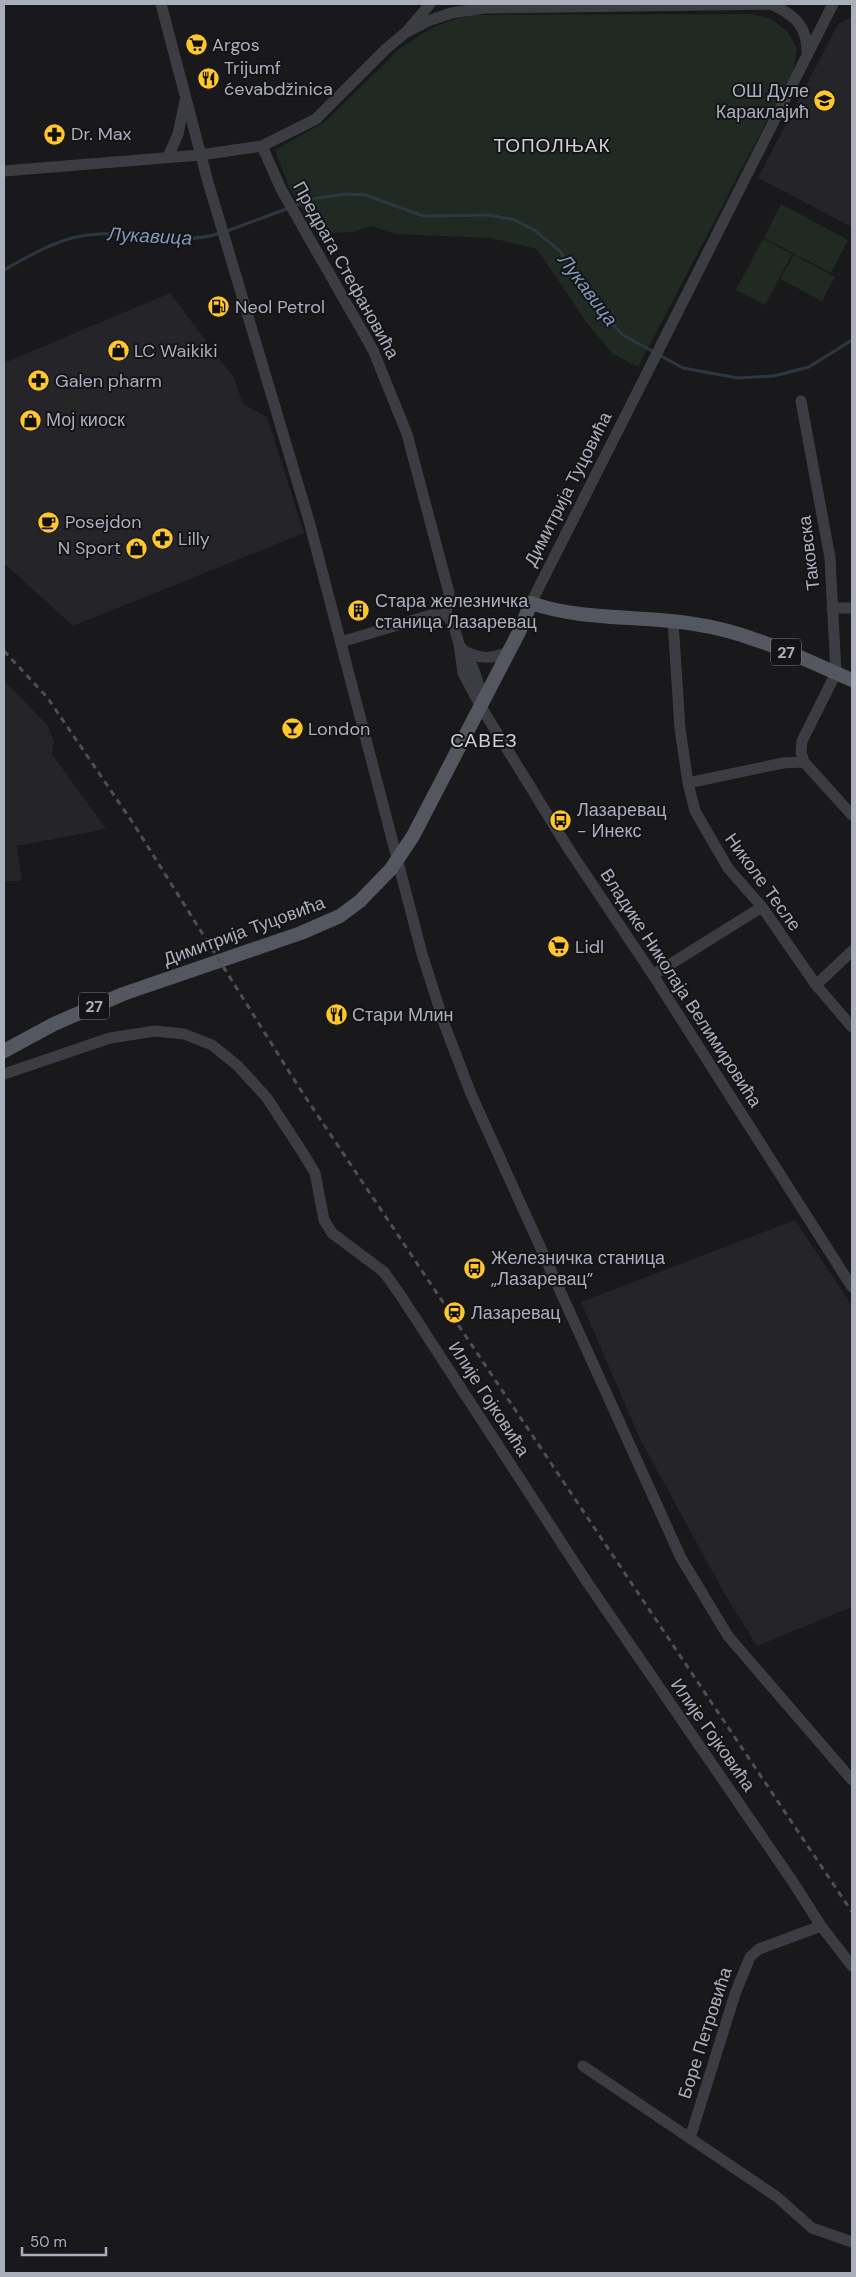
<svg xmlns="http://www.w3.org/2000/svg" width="856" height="2277" font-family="'DM Sans',sans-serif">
<rect width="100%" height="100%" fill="#19191b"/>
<!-- built -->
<path fill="#252529" d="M 852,17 L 852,227 L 758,178 L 838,24 Z
M 170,293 L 234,378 L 243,404 L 267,417 L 304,533 L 73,626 L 4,563 L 4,363 Z
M 4,680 L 47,725 L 54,741 L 52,754 L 106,829 L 17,846 L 22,881 L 4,881 Z
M 795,1220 L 852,1306 L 852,1607 L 757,1646 L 723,1591 L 640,1439 L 581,1302 Z"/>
<!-- green -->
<path fill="#202a22" d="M 751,14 L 771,19 L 788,32 L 797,49 L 793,71 L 638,367 L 612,353 L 587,323 L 537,249 L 491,238 L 397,234 L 371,226 L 352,232 L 317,234 L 289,187 L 275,150 L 325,122 L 399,49 L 430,29 L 449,21 L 471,15 Z
M 781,204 L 848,240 L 831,273 L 764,238 Z
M 763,239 L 792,254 L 765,305 L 736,290 Z
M 794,255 L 835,277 L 822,301 L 780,279 Z
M 77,395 L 82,405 L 65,413 L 61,403 Z"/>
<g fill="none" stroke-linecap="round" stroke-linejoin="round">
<!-- stream -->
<path stroke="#2e3741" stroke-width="3" d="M 294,206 L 311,199 L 345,194 L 366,195 L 423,216 L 489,215 L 515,220 L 534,230 L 560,251 L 602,313 L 623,335 L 683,368 L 738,378 L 774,376 L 809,367 L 852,340
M 227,231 L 289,208
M 4,270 C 34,253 64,235 99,234 C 140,232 181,246 221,233"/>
<!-- minor -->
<path stroke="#3c3c43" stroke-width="11" d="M 161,4 L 208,182 L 309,521 L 422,954 L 445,1026 L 471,1094 L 681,1558 L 728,1636 L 852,1780
M 773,5 C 796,16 808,27 807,55
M 407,31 L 430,4
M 262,146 L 281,189 L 373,350 L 407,434 L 449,593 L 446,615
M 168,157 L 178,134 L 185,101
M 4,171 L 200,155 L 262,146 L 316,119 L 387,48 L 405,33 L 428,21 L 451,13 L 485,8 L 779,4
M 531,603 L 833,4
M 832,608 L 852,608
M 673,621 L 680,728 L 688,783 L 695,811 L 728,868 L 762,907 L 816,985 L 852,1027
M 341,642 L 431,615 L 446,615 L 453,623 L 459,644 L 463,673 L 481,707 L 570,851 L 653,975 L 852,1287
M 460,646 C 472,661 480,682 481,702
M 464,651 C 480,659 492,659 508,652
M 804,762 L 852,815
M 688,783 L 783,763 L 804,762 L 801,752 L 802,741 L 836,673 L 830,558 L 801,401
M 653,975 L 762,907
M 816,985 L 852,951
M 4,1074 L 110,1038 L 155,1031 L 184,1034 L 212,1045 L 238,1066 L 267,1098 L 303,1153 L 315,1173 L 324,1220 L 332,1233 L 384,1272 L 401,1296 L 587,1582 L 793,1882 L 821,1926 L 852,1966
M 583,2066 L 777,2197 L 812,2228 L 852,2242
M 690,2138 L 735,1994 L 750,1957 L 759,1949 L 821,1926"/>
<!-- major -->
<path stroke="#555760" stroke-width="14" d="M 4,1051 L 54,1024 L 123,994 L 301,933 L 340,916 L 360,901 L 391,869 L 413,836 L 519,632 L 531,603 C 583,621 640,615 694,624 C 750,632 801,658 852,680"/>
<!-- rail -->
<path stroke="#4d4e56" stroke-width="3" stroke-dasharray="6 5" stroke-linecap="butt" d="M 4,651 L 47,697 L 133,823 L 300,1089 L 852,1912"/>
</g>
<!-- icons -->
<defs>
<symbol id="supermarket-disc" viewBox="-11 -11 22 22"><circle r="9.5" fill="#fec72e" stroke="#141417"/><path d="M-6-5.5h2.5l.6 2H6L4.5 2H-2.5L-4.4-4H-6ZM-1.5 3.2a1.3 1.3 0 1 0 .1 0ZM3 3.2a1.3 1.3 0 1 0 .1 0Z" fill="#111"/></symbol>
<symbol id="restaurant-disc" viewBox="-11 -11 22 22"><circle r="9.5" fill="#fec72e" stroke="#141417"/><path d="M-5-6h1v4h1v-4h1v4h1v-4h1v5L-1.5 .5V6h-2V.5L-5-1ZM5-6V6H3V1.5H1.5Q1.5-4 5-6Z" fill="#111"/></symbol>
<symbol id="school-disc" viewBox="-11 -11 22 22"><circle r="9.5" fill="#fec72e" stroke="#141417"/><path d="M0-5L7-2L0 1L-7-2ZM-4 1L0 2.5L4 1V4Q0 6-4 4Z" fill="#111"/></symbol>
<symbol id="pharmacy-disc" viewBox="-11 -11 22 22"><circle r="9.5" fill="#fec72e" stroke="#141417"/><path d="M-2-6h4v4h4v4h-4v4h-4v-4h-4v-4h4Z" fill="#111"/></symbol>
<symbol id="fuel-disc" viewBox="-11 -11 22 22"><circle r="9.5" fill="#fec72e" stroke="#141417"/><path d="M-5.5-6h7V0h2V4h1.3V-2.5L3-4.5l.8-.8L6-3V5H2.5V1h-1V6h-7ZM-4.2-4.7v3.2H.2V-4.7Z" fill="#111"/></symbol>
<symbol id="shop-disc" viewBox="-11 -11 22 22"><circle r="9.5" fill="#fec72e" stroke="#141417"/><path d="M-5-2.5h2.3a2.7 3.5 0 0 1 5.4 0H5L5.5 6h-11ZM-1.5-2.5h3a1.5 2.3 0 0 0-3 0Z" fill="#111"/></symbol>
<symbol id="cafe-disc" viewBox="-11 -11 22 22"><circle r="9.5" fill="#fec72e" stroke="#141417"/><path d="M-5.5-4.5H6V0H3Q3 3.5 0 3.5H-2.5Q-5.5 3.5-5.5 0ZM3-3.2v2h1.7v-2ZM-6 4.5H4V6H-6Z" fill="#111"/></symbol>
<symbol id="building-disc" viewBox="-11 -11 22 22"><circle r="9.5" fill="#fec72e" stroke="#141417"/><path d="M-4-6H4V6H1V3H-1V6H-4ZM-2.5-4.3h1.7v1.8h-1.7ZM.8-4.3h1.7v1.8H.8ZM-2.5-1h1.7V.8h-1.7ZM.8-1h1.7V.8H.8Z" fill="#111"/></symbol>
<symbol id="bar-disc" viewBox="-11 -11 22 22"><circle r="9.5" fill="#fec72e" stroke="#141417"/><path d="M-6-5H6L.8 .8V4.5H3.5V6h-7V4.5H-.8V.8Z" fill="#111"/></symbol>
<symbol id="bus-disc" viewBox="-11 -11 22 22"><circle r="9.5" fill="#fec72e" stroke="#141417"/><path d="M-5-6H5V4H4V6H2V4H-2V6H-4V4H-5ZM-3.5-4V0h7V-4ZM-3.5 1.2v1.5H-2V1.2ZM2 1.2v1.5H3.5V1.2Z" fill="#111"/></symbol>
<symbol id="station-disc" viewBox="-11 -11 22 22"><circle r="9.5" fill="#fec72e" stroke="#141417"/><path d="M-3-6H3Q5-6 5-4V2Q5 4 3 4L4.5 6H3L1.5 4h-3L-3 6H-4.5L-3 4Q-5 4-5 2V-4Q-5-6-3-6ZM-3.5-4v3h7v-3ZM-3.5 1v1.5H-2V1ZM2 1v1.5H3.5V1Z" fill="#111"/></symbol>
</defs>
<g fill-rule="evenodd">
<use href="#supermarket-disc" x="184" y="32" width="25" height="25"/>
<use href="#restaurant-disc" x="196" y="66" width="25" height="25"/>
<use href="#school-disc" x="812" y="88" width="25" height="25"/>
<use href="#pharmacy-disc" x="42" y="122" width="25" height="25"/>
<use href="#fuel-disc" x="206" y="294" width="25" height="25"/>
<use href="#shop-disc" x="106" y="338" width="25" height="25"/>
<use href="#pharmacy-disc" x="26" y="368" width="25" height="25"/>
<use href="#shop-disc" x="18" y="408" width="25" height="25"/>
<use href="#cafe-disc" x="36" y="510" width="25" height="25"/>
<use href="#pharmacy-disc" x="150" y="526" width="25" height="25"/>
<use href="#shop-disc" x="124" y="536" width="25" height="25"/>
<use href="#building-disc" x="346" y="598" width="25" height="25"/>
<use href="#bar-disc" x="280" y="716" width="25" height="25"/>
<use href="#bus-disc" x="548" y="808" width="25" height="25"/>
<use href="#supermarket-disc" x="546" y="934" width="25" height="25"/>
<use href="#restaurant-disc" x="324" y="1002" width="25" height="25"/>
<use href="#bus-disc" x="462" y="1256" width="25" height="25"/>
<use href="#station-disc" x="442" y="1300" width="25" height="25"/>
</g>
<g text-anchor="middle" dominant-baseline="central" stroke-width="4" stroke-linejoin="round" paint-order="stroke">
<!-- shield labels -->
<g fill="#141417" stroke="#7e808a" stroke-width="1">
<rect x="771" y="638.5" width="30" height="27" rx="4"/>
<rect x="79" y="992.5" width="30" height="27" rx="4"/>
</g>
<g font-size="16" font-weight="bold" fill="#abafbc">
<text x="786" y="652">27</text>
<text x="94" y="1006">27</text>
</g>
<!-- poi labels -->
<g font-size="18" fill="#abafbc" stroke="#141417" text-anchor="start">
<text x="212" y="45">Argos</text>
<text x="224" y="68">Trijumf<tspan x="224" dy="21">ćevabdžinica</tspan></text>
<text x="809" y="91" text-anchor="end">ОШ Дуле<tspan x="809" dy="21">Караклајић</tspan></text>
<text x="71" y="134">Dr. Max</text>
<text x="235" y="307">Neol Petrol</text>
<text x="134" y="351">LC Waikiki</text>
<text x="55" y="381">Galen pharm</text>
<text x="46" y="420">Мој киоск</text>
<text x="65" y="522">Posejdon</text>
<text x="178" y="539">Lilly</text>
<text x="121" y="548" text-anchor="end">N Sport</text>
<text x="375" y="601">Стара железничка<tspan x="375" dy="21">станица Лазаревац</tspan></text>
<text x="308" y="729">London</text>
<text x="577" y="810">Лазаревац<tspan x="577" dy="21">- Инекс</tspan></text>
<text x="575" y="947">Lidl</text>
<text x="352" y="1015">Стари Млин</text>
<text x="491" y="1258">Железничка станица<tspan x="491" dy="21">„Лазаревац”</tspan></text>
<text x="471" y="1313">Лазаревац</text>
</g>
<!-- street labels -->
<g font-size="18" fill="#abafbc" stroke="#141417">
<text transform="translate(346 270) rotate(61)">Предрага Стефановића</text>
<text transform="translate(568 489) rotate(-63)">Димитрија Туцовића</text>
<text transform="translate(809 553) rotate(-97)">Таковска</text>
<text transform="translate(763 882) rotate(54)">Николе Тесле</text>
<text transform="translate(244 931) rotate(-20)">Димитрија Туцовића</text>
<text transform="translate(681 988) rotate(57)">Владике Николаја Велимировића</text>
<text transform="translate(489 1399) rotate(57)">Илије Гојковића</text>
<text transform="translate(713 1735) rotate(55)">Илије Гојковића</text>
<text transform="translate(705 2033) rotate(-72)">Боре Петровића</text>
</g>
<!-- neighbourhood labels -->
<g font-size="19" letter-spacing="1" fill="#ccced8" stroke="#141417">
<text x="552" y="145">ТОПОЛЊАК</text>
<text x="484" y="740">САВЕЗ</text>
</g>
<!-- water labels -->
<g font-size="19" font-style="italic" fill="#809ab9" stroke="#141417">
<text transform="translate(150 236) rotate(3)">Лукавица</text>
<text transform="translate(588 290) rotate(53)">Лукавица</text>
</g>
</g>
<!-- border -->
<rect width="856" height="2277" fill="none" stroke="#abafbc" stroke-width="10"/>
<!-- scale -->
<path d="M22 2247v8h84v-8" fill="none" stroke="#abafbc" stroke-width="2.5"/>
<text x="30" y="2247" font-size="15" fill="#abafbc" stroke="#141417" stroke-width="4" paint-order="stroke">50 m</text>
</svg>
